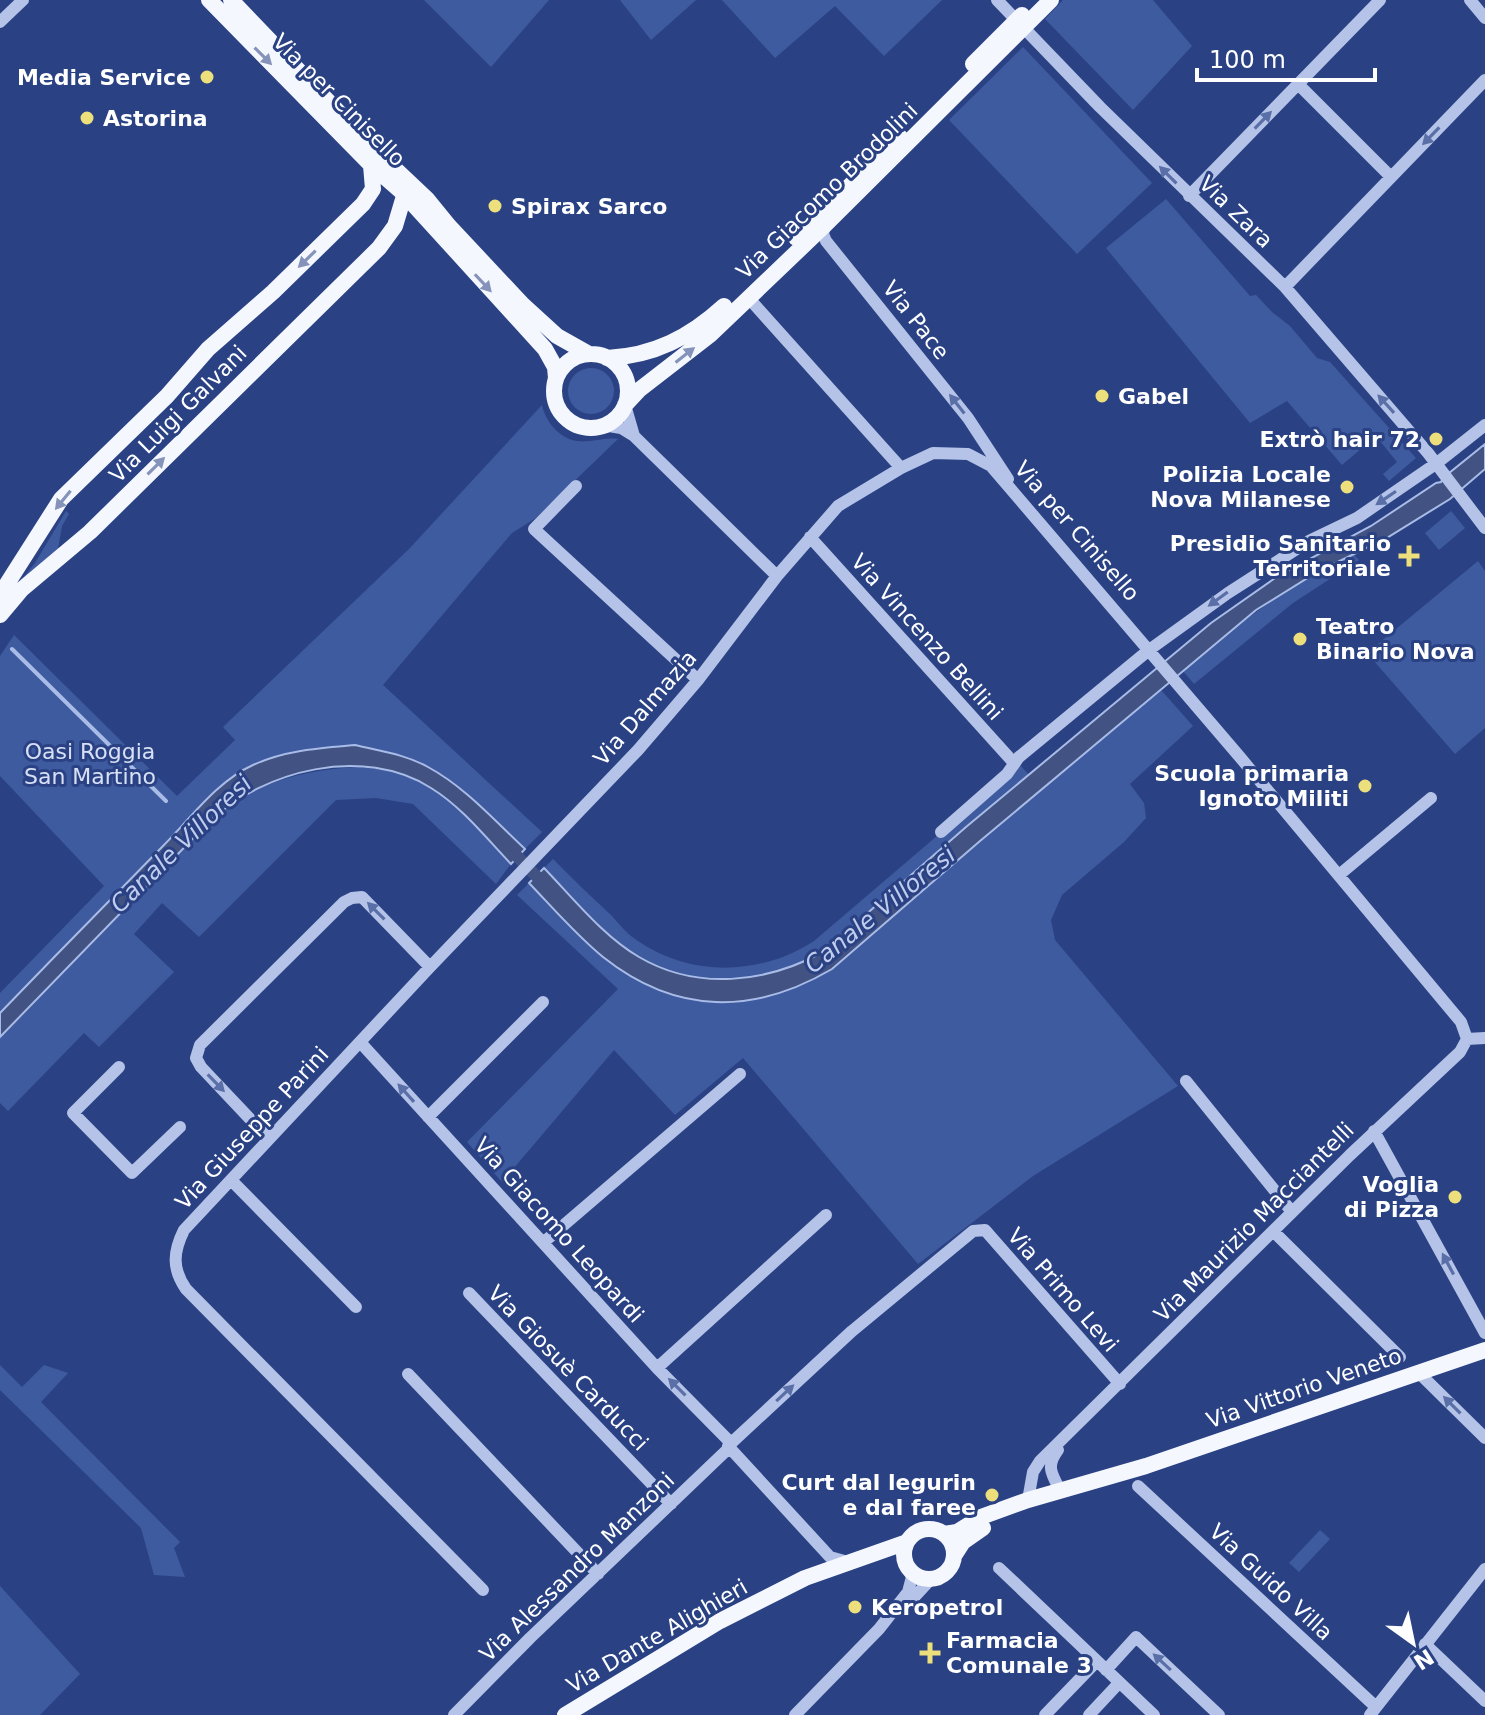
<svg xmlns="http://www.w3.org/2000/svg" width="1485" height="1715" font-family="'DejaVu Sans',sans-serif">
<rect width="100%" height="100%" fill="#2a4284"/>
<!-- green -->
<path fill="#3f5ba0" d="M 424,0 L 549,0 L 491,67 Z
M 620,0 L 696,0 L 651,40 Z
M 722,0 L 942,0 L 884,56 L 835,6 L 775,58 Z
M 1063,0 L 1153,0 L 1192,46 L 1133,110 L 1045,19 Z
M 1023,47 L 1152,183 L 1077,254 L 949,120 Z
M 1166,199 L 1250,296 L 1256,295 L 1272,312 L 1290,326 L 1317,358 L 1330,362 L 1416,458 L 1389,481 L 1383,474 L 1397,462 L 1376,436 L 1342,465 L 1287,401 L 1250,423 L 1106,248 Z
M568 391a23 23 0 1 1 46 0a23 23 0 1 1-46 0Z
M 542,405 C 545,421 560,439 577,441 C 591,443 604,437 618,439 L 536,518 L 512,533 L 383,685 L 542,832 L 525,849 C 494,820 464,785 427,766 C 375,739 307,741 254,764 C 240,771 227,784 214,793 L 0,1013 L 0,993 L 104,886 L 0,776 L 0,656 L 14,635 L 177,796 L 235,740 L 223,727 L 409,549 Z
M 66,511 L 69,514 L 62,526 L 58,549 L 12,592 L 35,563 Z
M 1451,511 L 1465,528 L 1439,550 L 1425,533 Z
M 1354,555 L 1359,560 L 1293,603 L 1194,684 L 1183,671 C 1239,622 1287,586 1354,555 Z
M 1478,561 L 1485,571 L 1485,728 L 1455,754 L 1367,653 Z
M 1161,690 L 1193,726 L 1130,784 L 1144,803 L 1146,818 L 1124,842 L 1062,895 L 1051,920 L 1055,940 L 1178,1086 L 1033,1176 L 918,1264 L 743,1058 L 675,1115 L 614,1050 L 502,1182 L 467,1142 L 618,989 L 517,895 L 529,883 C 553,908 577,936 603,957 C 676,1015 754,1015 832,969 L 980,841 Z
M 1020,765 L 1029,775 L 823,952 C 766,983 697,991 639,957 C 603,936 573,898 544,868 L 553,859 C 572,878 591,897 611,915 C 619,924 628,935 638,941 C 690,977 761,976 814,941 Z
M 358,767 C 375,769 397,770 413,777 C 453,795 481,834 511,864 L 496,884 L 413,804 L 376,798 L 336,800 L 199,937 L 162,903 L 134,934 L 174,972 L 99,1047 L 84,1033 L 8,1111 L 0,1103 L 0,1038 L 229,803 C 274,779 307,770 358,767 Z
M 0,1365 L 22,1387 L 44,1365 L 68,1373 L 41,1402 L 180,1542 L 174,1548 L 185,1577 L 154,1575 L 141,1528 L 0,1390 Z
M 1320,1530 L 1330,1539 L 1299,1572 L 1289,1563 Z
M 0,1586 L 80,1674 L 40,1715 L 0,1715 Z"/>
<!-- water -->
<path fill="#425383" stroke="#a9bce7" stroke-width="2" d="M 1485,444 L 1485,469 L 1450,499 L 1385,539 L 1319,571 L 1256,610 L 980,841 L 832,969 C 754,1015 676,1015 603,957 C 577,936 553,908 529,883 L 544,868 C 573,898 603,936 639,957 C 697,991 766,983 823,952 L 966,827 L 1211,623 L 1278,576 L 1371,526 L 1436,483 L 1441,482 L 1443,478 Z
M 355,745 C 379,751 405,754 428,767 C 465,787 494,820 525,849 L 511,864 C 486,838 462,807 431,788 C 363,745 264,770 209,822 L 0,1037 L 0,1013 C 54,957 108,902 163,846 C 190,819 217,781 253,765 C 285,750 321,748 355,745 Z"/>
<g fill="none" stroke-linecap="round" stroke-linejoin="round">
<!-- stream -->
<path stroke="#a9bce7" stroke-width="4" d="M 12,649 L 166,801"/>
<!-- canal -->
<path stroke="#425383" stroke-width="12" d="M 506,845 L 546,886"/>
<!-- minor -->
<path stroke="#b4c3e7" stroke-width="12" d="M 997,0 L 1100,107 L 1285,287 L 1428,453 L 1485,528
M 1470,0 L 1485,18
M 0,22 L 23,0
M 1298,84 L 1391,177
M 1189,196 L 1380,0
M 825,225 L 823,234 L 826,241 L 968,418 L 1008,479
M 1285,287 L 1485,80
M 754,304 L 901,468
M 625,405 L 634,436
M 603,425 L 621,428 L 634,436 L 777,576
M 576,486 L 534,529 L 698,680
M 810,537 L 1014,763
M 941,832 L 1007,774 L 1019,757 L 1149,650 L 1228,593 L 1309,541 L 1357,518 L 1437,463 L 1485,425
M 1339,875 L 1431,798
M 1467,1039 L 1485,1038
M 360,1042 L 657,1368 L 731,1443
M 119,1067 L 73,1113 L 132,1173 L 180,1127
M 1186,1081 L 1292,1212
M 428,1117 L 543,1002
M 1374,1131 L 1485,1333
M 269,1139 L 201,1067 L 196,1058 L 200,1045 L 344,902 L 352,898 L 362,897 L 430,967
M 231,1180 L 356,1307
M 1273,1231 L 1400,1357
M 544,1242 L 740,1074
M 469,1293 L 671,1504
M 657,1368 L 826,1215
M 1419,1373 L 1485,1438
M 408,1374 L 598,1574
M 1058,1450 C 1046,1466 1051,1473 1060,1490
M 1138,1486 L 1376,1707
M 1028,1500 L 1033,1472 L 1040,1461 L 1350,1155 L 1460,1052 L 1467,1039
M 848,1562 L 830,1557 L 728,1446 L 852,1331 L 973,1231 L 985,1230 L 1120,1384
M 999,1568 L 1154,1715
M 483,1590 L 186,1289 C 172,1269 173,1252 184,1230 L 430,967 L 638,750 L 698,680 L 777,576 L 838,506 L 901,468 L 933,453 L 968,454 L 991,466 L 1239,756 L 1461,1022 L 1467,1039
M 906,1606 L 931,1579
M 1425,1644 L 1485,1701
M 1106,1670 L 1136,1637 L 1219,1715
M 454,1715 L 530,1638 L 729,1448
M 795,1715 L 879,1629 L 908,1592 L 913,1573
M 1045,1715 L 1097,1661
M 1089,1715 L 1119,1683
M 1370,1715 L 1485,1569"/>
<!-- major -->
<path stroke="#f5f7fe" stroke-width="16" d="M 209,0 L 371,165 L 411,200
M 231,0 L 373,148 L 427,199 L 449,226 L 523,305 L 557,336 L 589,354
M 973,64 L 1022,15
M 403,193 L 545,349 L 555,367 L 556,378
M 796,238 L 900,137
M554 391a37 37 0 1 1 74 0a37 37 0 1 1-74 0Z
M 607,358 C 654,356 690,337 724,306
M 625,405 L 639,390 L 710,335 L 825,225 L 1051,0
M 0,595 L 61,499 L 167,396 L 208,349 L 273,292 L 363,204 L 373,189 L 371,165
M 0,615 L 21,590 L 90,532 L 379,248 L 395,226 L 404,196
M904 1554a25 25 0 1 1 50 0a25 25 0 1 1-50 0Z
M 944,1534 L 957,1532 L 981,1517 L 1028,1500 L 1146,1466 L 1485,1350
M 954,1556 L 963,1542 L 983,1528
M 565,1715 L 720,1621 L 805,1578 L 907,1542"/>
</g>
<!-- one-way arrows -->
<defs><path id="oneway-solid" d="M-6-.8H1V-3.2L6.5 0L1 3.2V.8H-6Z" transform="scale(2)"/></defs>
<g fill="#8593bb">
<use href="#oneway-solid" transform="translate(263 56) rotate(45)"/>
<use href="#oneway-solid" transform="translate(307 259) rotate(136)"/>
<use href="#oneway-solid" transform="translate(483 283) rotate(47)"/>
<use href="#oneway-solid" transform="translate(685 355) rotate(-38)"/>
<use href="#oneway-solid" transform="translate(156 466) rotate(-45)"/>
<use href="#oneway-solid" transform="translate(63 500) rotate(129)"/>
</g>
<g fill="#5a6fa7">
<use href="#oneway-solid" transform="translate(1263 120) rotate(-46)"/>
<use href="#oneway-solid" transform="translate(1431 136) rotate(134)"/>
<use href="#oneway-solid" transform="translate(1168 175) rotate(-135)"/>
<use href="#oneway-solid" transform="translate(957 404) rotate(-128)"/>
<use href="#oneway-solid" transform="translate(1386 404) rotate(-132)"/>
<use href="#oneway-solid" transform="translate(1386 498) rotate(146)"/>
<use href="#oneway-solid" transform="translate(1218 599) rotate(144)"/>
<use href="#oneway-solid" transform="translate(376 911) rotate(-135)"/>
<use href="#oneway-solid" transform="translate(216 1083) rotate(46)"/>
<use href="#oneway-solid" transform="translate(406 1093) rotate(-132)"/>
<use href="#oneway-solid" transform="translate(1448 1264) rotate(-118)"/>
<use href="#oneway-solid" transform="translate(677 1387) rotate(-135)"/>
<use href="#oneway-solid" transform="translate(785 1393) rotate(-43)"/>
<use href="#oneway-solid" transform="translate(1452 1405) rotate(-135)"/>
<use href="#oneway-solid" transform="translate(1162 1662) rotate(-137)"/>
</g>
<!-- markers -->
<g fill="#eddf7c" stroke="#2a4284" stroke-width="3">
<circle cx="207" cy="77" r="8"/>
<circle cx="87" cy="118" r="8"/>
<circle cx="495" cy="206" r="8"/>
<circle cx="1102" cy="396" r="8"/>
<circle cx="1436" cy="439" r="8"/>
<circle cx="1347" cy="487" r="8"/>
<path d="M1405 544h8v8h8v8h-8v8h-8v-8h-8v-8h8z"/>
<circle cx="1300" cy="639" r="8"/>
<circle cx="1365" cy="786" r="8"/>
<circle cx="1455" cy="1197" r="8"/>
<circle cx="992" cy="1495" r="8"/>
<circle cx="855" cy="1607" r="8"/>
<path d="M926 1641h8v8h8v8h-8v8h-8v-8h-8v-8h8z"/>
</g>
<g text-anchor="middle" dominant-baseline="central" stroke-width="6" stroke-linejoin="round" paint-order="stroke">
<!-- poi labels -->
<g font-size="22" font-weight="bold" fill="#fff" stroke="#2a4284" text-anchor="end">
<text x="191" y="77">Media Service</text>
<text x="103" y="118" text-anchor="start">Astorina</text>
<text x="511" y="206" text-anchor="start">Spirax Sarco</text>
<text x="1118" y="396" text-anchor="start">Gabel</text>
<text x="1420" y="439">Extrò hair 72</text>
<text x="1331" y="474">Polizia Locale<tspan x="1331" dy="25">Nova Milanese</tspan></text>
<text x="1391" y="543">Presidio Sanitario<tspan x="1391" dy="25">Territoriale</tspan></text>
<text x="1316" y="626" text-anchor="start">Teatro<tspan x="1316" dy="25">Binario Nova</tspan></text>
<text x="1349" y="773">Scuola primaria<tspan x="1349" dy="25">Ignoto Militi</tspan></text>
<text x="1439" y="1184">Voglia<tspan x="1439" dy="25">di Pizza</tspan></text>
<text x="976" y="1482">Curt dal legurin<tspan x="976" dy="25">e dal faree</tspan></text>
<text x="871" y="1607" text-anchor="start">Keropetrol</text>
<text x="946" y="1640" text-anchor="start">Farmacia<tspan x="946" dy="25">Comunale 3</tspan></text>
</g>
<!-- street labels -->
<g font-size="22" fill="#fff" stroke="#2a4284">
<text transform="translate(339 100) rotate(45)">Via per Cinisello</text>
<text transform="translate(827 191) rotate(-44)">Via Giacomo Brodolini</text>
<text transform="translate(1236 212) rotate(44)">Via Zara</text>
<text transform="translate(916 320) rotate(52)">Via Pace</text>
<text transform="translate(178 414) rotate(-45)">Via Luigi Galvani</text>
<text transform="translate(1077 531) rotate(49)">Via per Cinisello</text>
<text transform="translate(927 637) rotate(48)">Via Vincenzo Bellini</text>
<text transform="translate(645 708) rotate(-49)">Via Dalmazia</text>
<text transform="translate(252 1128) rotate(-47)">Via Giuseppe Parini</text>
<text transform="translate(1254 1222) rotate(-45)">Via Maurizio Macciantelli</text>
<text transform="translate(559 1230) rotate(48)">Via Giacomo Leopardi</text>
<text transform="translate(1063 1290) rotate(49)">Via Primo Levi</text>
<text transform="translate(568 1368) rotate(46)">Via Giosuè Carducci</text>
<text transform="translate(1304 1388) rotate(-19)">Via Vittorio Veneto</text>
<text transform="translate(577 1567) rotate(-44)">Via Alessandro Manzoni</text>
<text transform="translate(1271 1582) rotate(43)">Via Guido Villa</text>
<text transform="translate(657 1636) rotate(-30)">Via Dante Alighieri</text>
</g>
<!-- park labels -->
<g font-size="22" fill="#d7e0f6" stroke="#2a4284">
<text x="90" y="751">Oasi Roggia<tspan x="90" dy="25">San Martino</tspan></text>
</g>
<!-- water labels -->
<g font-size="24" font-style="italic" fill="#c0cdee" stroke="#2a4284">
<text transform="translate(181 844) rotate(-44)">Canale Villoresi</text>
<text transform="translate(880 910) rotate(-39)">Canale Villoresi</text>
</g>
</g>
<!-- north arrow -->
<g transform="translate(1413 1643) rotate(147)" stroke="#2a4284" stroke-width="6" paint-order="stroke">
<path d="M0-6L14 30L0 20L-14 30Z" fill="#ffffff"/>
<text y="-12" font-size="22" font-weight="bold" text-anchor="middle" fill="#ffffff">N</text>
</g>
<!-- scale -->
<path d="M1197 68v12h178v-12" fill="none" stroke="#ffffff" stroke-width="4"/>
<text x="1209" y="68" font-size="24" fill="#ffffff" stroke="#2a4284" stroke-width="6" paint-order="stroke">100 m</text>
</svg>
